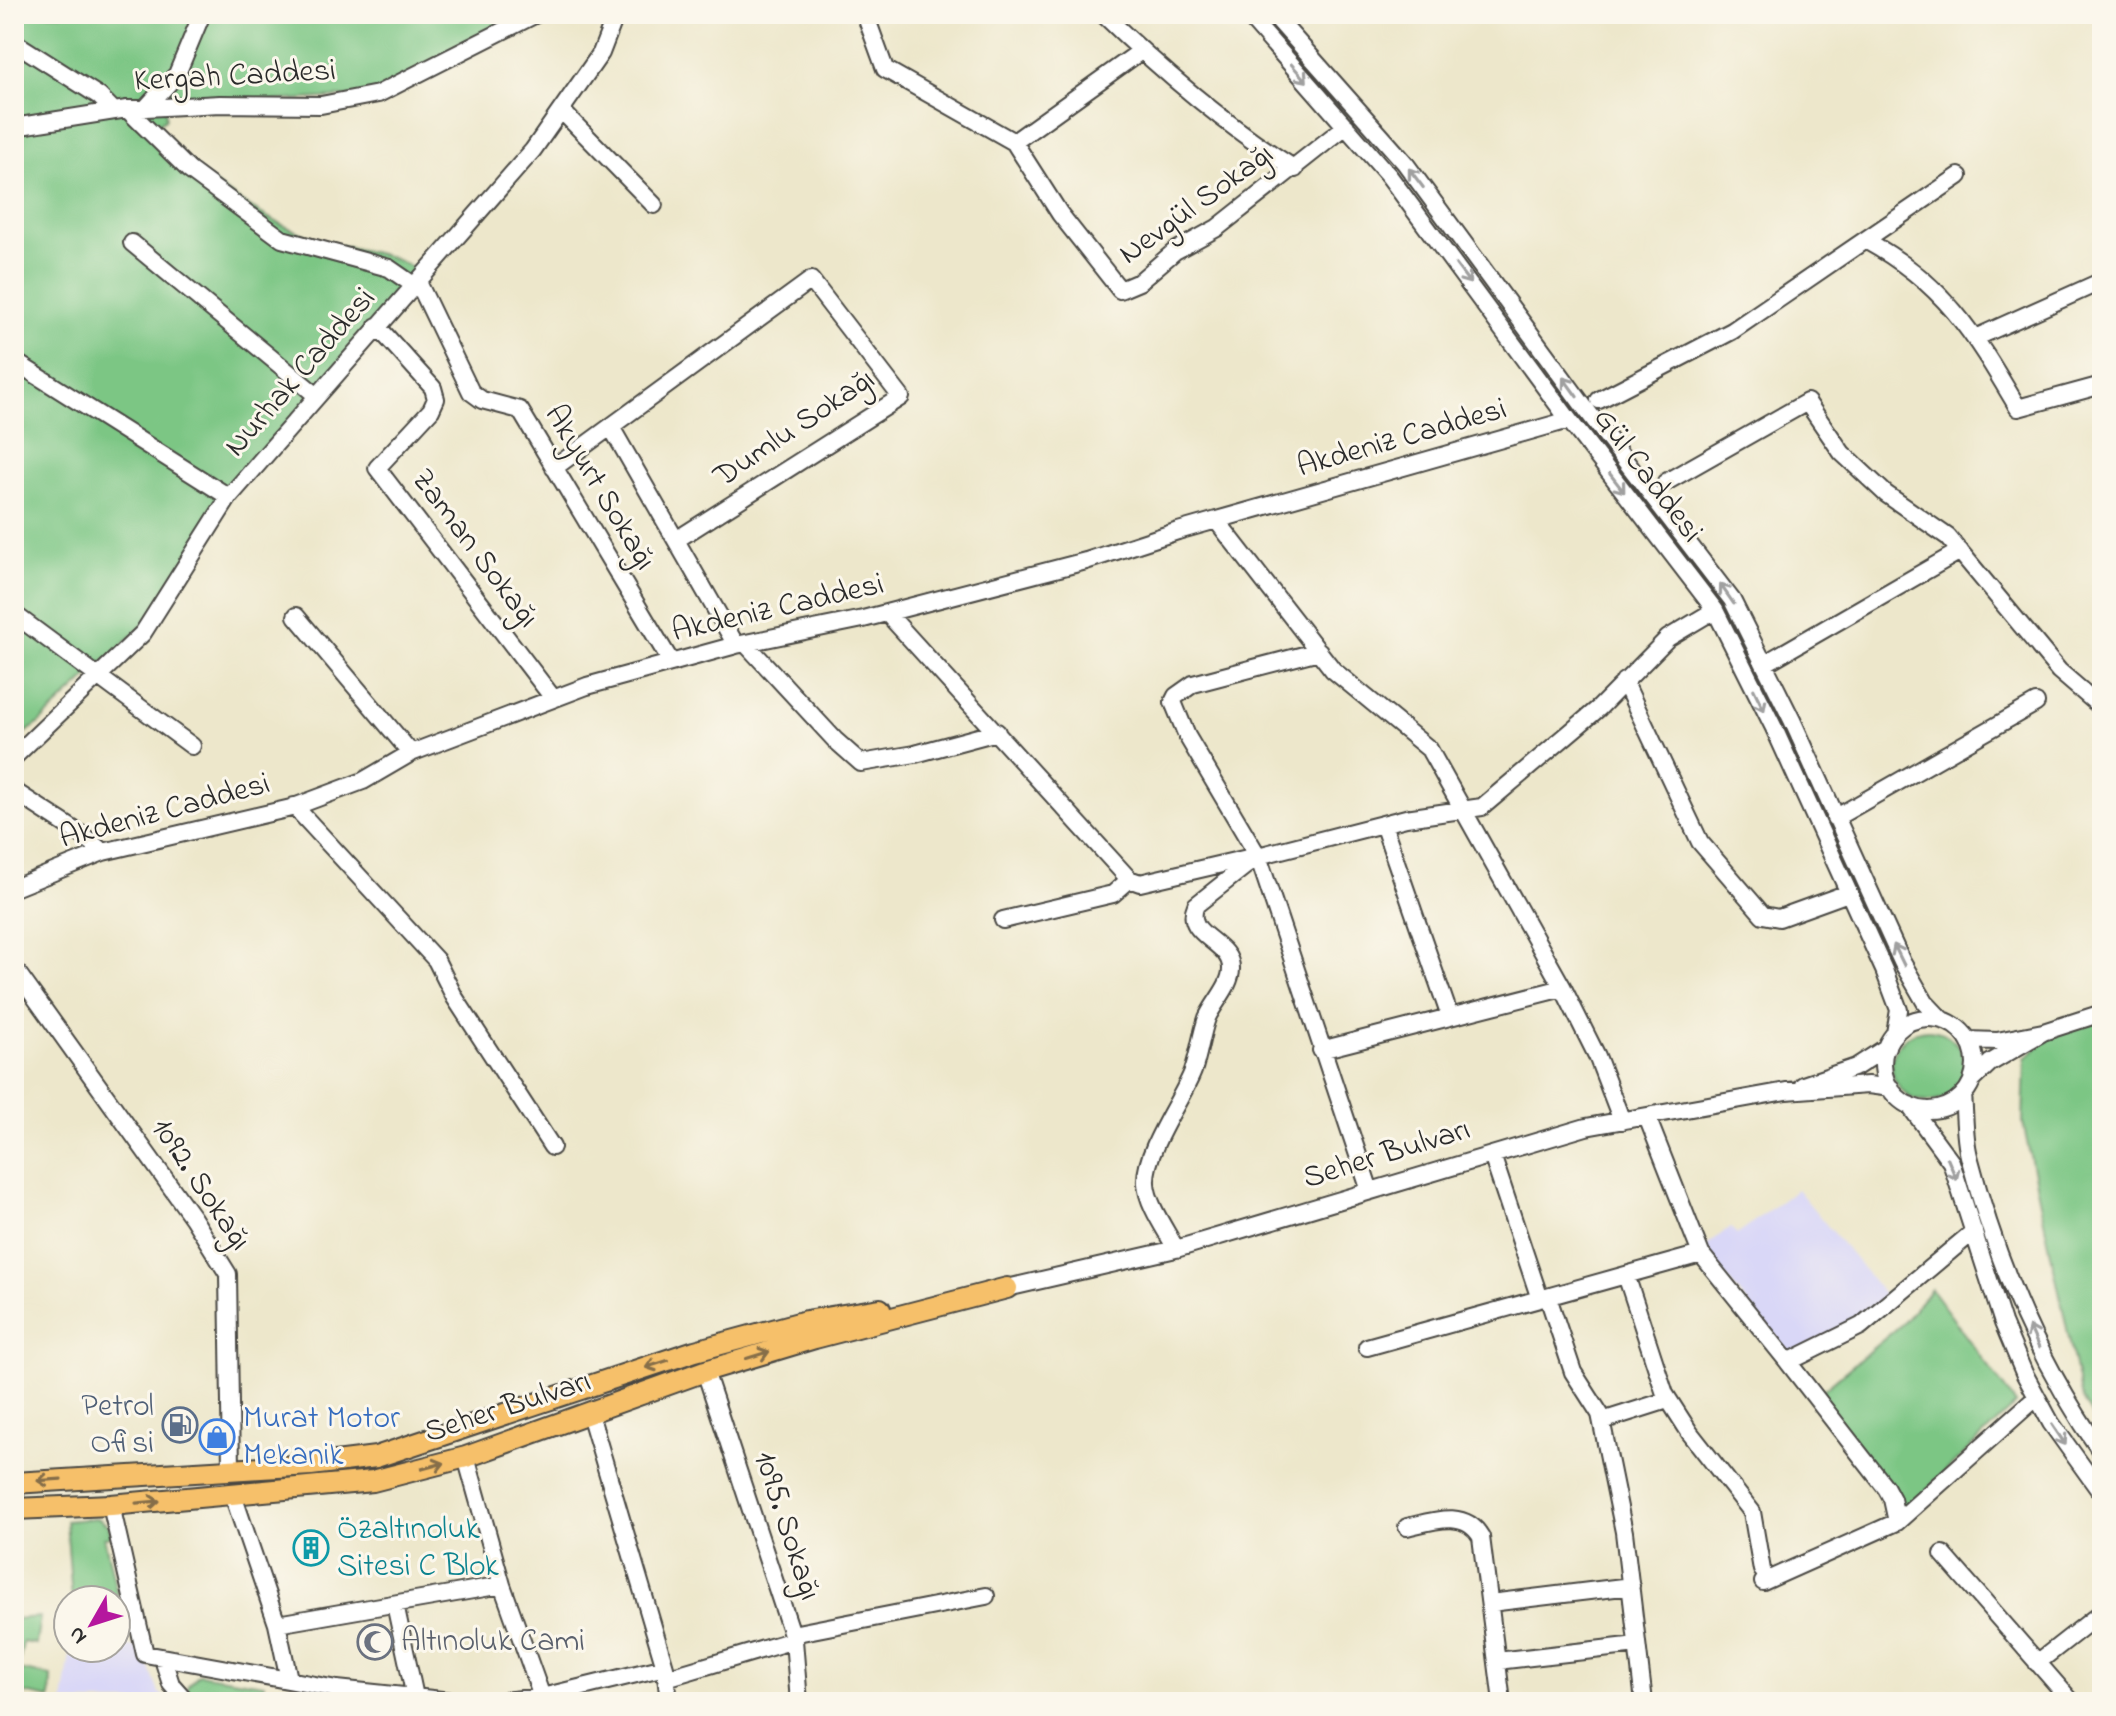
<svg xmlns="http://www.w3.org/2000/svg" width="2116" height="1716" font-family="'Indie Flower',sans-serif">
<rect width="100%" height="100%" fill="#fbf7ec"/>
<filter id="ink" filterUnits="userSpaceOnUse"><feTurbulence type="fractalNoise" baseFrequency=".0125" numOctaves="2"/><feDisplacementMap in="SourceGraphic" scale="16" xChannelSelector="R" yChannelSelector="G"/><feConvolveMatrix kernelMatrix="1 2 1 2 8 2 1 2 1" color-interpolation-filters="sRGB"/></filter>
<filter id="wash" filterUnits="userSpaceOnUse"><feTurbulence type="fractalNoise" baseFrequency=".006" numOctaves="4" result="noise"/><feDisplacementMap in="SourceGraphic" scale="32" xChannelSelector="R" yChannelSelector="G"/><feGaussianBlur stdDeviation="1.8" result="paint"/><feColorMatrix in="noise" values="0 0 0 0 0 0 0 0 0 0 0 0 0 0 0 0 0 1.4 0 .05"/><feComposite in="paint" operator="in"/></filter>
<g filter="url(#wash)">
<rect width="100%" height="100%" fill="#ede7cb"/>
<!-- built -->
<path fill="#d9d7f7" d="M 1797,1189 L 1886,1297 L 1866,1317 L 1791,1355 L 1710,1258 L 1706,1246 L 1730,1227 L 1737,1234 Z
M 142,1646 L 159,1693 L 174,1702 L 63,1702 L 71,1648 Z"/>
<!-- green -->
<path fill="#7bc684" stroke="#537858" stroke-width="2" d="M 14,14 L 536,14 L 375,95 L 165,107 L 166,119 L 160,122 L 158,129 C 198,179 269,226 330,243 C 362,252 388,251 417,271 L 234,490 L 158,611 L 37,725 L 14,740 Z
M 2102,1014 L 2102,1434 L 2082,1399 L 2023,1123 L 2025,1058 L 2063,1028 Z
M1892 1066a36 36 0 1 1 72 0a36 36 0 1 1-72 0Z
M 1931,1289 L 2016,1404 L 1901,1514 L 1817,1395 L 1902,1324 Z
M 98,1518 L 109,1526 L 111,1536 L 104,1537 L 128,1642 L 116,1643 L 116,1600 L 72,1600 L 66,1521 Z
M 40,1617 L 36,1644 L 23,1642 L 18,1670 L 51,1676 L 50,1698 L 14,1691 L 14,1619 Z
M 199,1674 L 264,1684 L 261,1702 L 195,1702 L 187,1692 L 188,1685 Z"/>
</g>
<g filter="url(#ink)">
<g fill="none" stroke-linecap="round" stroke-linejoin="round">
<defs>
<path id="minor" d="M 865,14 L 885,69 L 1014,142 L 1060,214 L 1120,290 L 1139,282 L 1175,251 L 1217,228 L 1346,126
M 1103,14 C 1161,70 1226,126 1295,169
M 1247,14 L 1389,176 L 1569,420 L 1715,610 L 1774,728 L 1884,970 L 1899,1010 L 1895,1033
M 1273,14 L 1405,163 L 1585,408 L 1732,600 L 1792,720 L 1902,962 L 1925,1002 L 1942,1020
M 14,42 L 99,96 L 114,111
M 146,108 L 177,74 L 202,14
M 127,109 L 189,170 L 282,239 L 389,268 L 415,286
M 561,110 L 654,205
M 14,127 L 127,109 L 220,104 L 321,105 L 378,94 L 536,14
M 1014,142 L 1141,51
M 1865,240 L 1959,176
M 132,243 L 316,395
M 418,282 L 471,392 L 482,400 L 520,410 L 671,662
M 377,326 L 433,388 L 436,399 L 431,410 L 377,468 L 553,698
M 1975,338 L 2102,281
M 14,361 L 229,497
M 1599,400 L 1732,331 L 1865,240 C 1944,283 1973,332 2018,408 L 2102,385
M 611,427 L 736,645
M 554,468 L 811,280 L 901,397 L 676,540
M 1666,482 L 1807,402 L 1842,453 L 1886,494 L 1948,537 L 2059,671 L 2102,708
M 1217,521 L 1333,670 L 1429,749 L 1563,988 L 1321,1050
M 887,613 L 1129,879 L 1140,883 L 1252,857
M 14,614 L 192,746
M 296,616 L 411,753
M 746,644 L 835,740 L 861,763 L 915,754 L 997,732
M 1319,651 L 1193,684 L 1176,696 L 1173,702 L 1187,736 L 1258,856 L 1370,1191
M 1764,664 L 1960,551
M 1624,681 L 1700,842 L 1763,915 L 1779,918 L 1848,893
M 14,757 L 143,633 L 229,497 L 533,150 L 601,53 L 616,14
M 14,791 L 82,835 L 103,852
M 294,806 L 436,960 L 455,998 L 552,1147
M 1835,818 L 2036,703
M 1383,824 L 1450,1017
M 14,888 L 103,852 L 291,808 L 363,781 L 411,753 L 587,686 L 736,645 L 863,619 L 1086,561 L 1178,531 L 1569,420
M 1003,920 L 1113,894 L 1130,879
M 14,968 L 193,1218 L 228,1274 L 231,1469
M 1563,988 L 1597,1056 L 1622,1121
M1883 1064a46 46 0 1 1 92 0a46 46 0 1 1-92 0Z
M 2043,1032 L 2102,1013
M 1968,1040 L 1997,1041 L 2043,1032 L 1990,1063 L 1972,1080
M 1803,1085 L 1856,1067 L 1887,1047
M 1963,1095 C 1965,1115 1964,1137 1969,1156 C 1996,1261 2040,1365 2102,1453
M 1909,1105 L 1951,1162 L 2003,1323 L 2024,1373 L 2051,1423 L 2102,1494
M 1647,1117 L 1701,1254 L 1788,1362 L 1861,1326 L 1974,1231
M 1492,1155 L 1540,1299
M 1176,1249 C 1166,1230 1147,1204 1146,1183 C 1144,1151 1182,1100 1193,1071 C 1199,1054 1201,1035 1207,1018 C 1214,1002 1231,986 1231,969 C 1232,941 1182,936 1196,905 L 1258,856 L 1406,818 L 1482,807 L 1599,708 L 1668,638 L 1715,610
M 1626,1275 L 1665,1394 L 1690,1433 L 1752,1512 L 1762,1570
M 1007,1288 L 1176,1249 L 1586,1127 L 1786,1091 L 1868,1085 L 1891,1088
M 1548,1297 L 1573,1372 L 1600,1414 L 1624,1532 L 1644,1702
M 1367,1347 L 1701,1254
M 1788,1362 L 1886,1488 L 1892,1499 L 1897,1522
M 705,1371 L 794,1640 L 799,1702
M 590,1414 L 665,1667 L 669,1702
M 1602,1421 L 1668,1400
M 466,1457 L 502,1585 L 542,1697
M 233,1495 L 277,1624 L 289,1679
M 111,1505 L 145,1654 L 337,1689 L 461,1702
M 1407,1527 C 1433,1521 1465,1509 1481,1537 L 1502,1702
M 1943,1554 L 2072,1702
M 1763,1582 L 1897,1522 L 2037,1397
M 1490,1603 L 1631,1586
M 395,1604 L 415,1697
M 277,1624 L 502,1585
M 792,1634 L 986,1596
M 163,1659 L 171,1684 L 187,1702
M 1497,1661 L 1637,1645
M 2037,1663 L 2102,1612
M 666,1678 L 794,1640
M 493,1702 L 542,1697 L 665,1667"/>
<path id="major" d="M 14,1483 L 311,1465 L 376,1457 L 695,1351 L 806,1321 L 880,1309
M 14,1509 L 111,1505 L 373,1481 L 466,1457 L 705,1371 L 815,1338 L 1007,1288"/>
</defs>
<!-- minor casing -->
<use href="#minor" stroke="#484743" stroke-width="20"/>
<!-- major casing -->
<use href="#major" stroke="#484743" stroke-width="24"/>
<!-- minor -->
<use href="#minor" stroke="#fff" stroke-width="16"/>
<!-- major -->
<use href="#major" stroke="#f6c06b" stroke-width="20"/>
</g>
<!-- one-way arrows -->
<defs><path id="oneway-shaft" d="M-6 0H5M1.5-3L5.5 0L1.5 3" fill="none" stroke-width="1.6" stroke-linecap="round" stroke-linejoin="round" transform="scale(2)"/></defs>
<g stroke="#a0a0a0">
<use href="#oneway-shaft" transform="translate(1299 73) rotate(49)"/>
<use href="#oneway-shaft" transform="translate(1416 178) rotate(-127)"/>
<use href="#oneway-shaft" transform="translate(1463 274) rotate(53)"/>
<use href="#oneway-shaft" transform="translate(1570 387) rotate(-126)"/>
<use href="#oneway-shaft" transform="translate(1617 483) rotate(52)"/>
<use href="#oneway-shaft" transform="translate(1727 594) rotate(-125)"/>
<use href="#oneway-shaft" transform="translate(1759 700) rotate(64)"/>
<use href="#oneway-shaft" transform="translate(1899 955) rotate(-116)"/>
<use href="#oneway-shaft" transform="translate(1952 1169) rotate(67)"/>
<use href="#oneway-shaft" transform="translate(2034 1337) rotate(-114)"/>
<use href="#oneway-shaft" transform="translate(2059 1435) rotate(56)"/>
</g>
<g stroke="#866e48">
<use href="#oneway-shaft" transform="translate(758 1355) rotate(-17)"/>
<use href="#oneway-shaft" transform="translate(657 1364) rotate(162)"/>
<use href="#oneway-shaft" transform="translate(433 1466) rotate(-15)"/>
<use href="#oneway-shaft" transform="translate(49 1480) rotate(176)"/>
<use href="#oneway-shaft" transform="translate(148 1502) rotate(-5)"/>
</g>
</g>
<!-- icons -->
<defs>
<symbol id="fuel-ring" viewBox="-11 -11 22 22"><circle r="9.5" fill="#fbf7ec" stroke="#5c6f8a" stroke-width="1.5"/><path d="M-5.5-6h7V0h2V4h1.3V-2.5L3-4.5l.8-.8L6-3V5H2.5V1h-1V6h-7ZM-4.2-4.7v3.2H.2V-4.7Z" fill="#5c6f8a"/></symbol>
<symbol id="shop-ring" viewBox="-11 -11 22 22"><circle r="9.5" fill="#fbf7ec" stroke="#3f7fe0" stroke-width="1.5"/><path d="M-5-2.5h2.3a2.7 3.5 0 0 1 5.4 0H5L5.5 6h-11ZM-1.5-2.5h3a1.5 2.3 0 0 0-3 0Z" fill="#3f7fe0"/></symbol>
<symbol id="building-ring" viewBox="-11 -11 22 22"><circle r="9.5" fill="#fbf7ec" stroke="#0f9aa8" stroke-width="1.5"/><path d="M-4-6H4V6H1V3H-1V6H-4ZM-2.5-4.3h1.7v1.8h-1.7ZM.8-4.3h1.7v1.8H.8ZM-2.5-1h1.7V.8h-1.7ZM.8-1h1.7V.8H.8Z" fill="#0f9aa8"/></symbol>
<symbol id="mosque-ring" viewBox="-11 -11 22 22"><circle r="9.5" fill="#fbf7ec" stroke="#6b7280" stroke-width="1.5"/><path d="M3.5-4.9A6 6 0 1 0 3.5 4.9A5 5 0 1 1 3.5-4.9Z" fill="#6b7280"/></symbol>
</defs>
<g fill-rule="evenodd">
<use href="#fuel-ring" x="160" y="1405" width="40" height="40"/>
<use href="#shop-ring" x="197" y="1417" width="40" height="40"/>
<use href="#building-ring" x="291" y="1528" width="40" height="40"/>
<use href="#mosque-ring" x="355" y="1622" width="40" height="40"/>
</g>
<g text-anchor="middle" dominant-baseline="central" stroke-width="6" stroke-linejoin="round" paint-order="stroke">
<!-- street labels -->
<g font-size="32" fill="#2b2b2b" stroke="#fbf7ec">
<text transform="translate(235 77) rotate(-3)">Kergah Caddesi</text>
<text transform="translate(1197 205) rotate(-36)">Nevgül Sokağı</text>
<text transform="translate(301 373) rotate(-49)">Nurhak Caddesi</text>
<text transform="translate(795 429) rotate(-34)">Dumlu Sokağı</text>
<text transform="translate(1402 439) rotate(-16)">Akdeniz Caddesi</text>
<text transform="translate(1647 476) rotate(53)">Gül Caddesi</text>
<text transform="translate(599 488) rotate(59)">Akyurt Sokağı</text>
<text transform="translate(474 549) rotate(53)">Zaman Sokağı</text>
<text transform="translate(778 609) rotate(-13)">Akdeniz Caddesi</text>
<text transform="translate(165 812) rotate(-15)">Akdeniz Caddesi</text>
<text transform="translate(1387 1155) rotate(-17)">Seher Bulvarı</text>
<text transform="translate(200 1185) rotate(56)">1092. Sokağı</text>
<text transform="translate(508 1408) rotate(-18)">Seher Bulvarı</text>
<text transform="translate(786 1526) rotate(72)">1095. Sokağı</text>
</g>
<!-- service labels -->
<g font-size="32" fill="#4e5e75" stroke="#fbf7ec" text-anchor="end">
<text x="154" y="1407">Petrol<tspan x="154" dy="37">Ofisi</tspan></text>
</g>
<!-- shop labels -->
<g font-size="32" fill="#366cbe" stroke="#fbf7ec" text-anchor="start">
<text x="243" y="1419">Murat Motor<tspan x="243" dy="37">Mekanik</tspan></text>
</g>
<!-- culture labels -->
<g font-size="32" fill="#0d838f" stroke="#fbf7ec" text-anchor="start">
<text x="337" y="1530">Özaltınoluk<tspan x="337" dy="37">Sitesi C Blok</tspan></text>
</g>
<!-- worship labels -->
<g font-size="32" fill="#5b616d" stroke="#fbf7ec" text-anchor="start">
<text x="401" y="1642">Altınoluk Cami</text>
</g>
</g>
<!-- margin -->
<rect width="2116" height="1716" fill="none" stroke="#fbf7ec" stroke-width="48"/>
<!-- north arrow -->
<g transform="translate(92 1624) rotate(231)"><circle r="38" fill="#fbf7ec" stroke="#a8a59f" stroke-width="2"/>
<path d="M0-6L14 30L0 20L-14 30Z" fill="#b5179e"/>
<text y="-12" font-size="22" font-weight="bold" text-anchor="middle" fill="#2b2b2b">N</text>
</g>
</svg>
